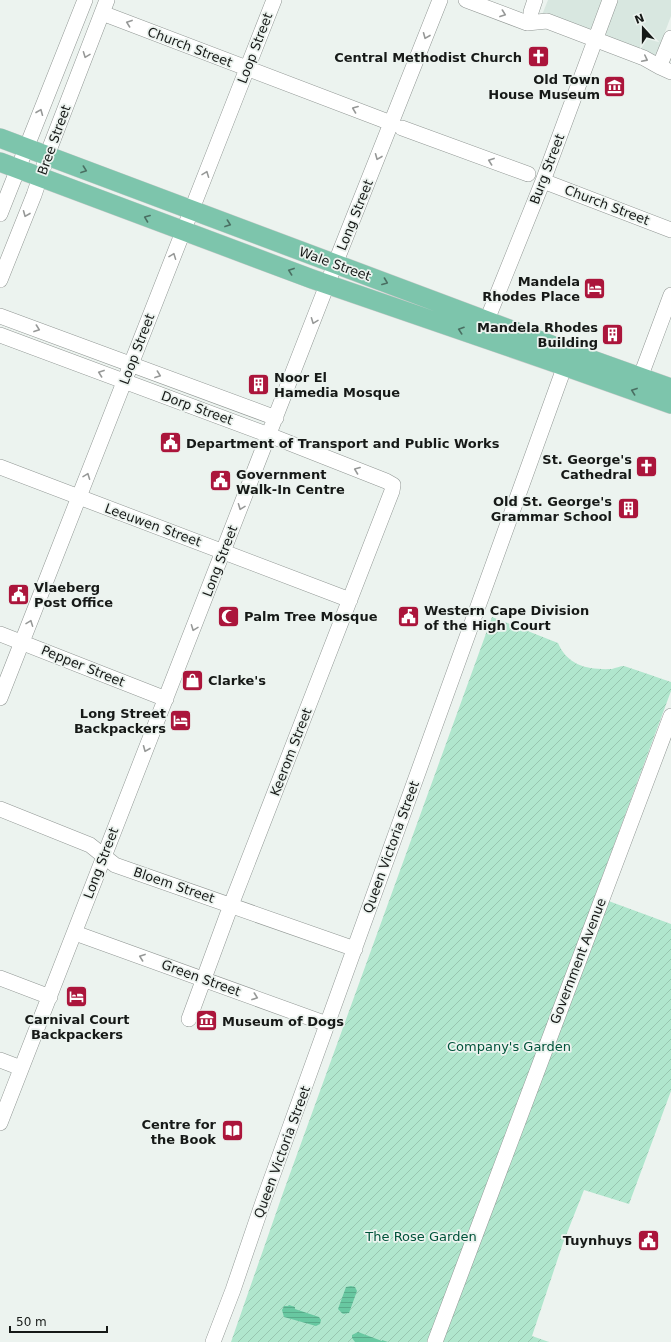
<svg xmlns="http://www.w3.org/2000/svg" width="671" height="1342" font-family="'DejaVu Sans',sans-serif">
<defs>
<pattern id="garden-furrows" width="10" height="10" patternUnits="userSpaceOnUse"><rect width="10" height="10" fill="#b0e6cd"/><path d="M-1 1l2-2M0 10L10 0M9 11l2-2" fill="none" stroke="#97c5af"/></pattern>
<pattern id="water-rules" width="6" height="5" patternUnits="userSpaceOnUse"><rect width="6" height="5" fill="#68c8a1"/><path d="M0 2.5h6" fill="none" stroke="#59ab8a"/></pattern>
</defs>
<rect width="100%" height="100%" fill="#ecf3ef"/>
<!-- built -->
<path fill="#d8e7e0" d="M 548,0 L 671,0 L 671,16 L 656,56 L 542,15 Z"/>
<!-- garden -->
<path fill="url(#garden-furrows)" d="M 492,617 L 558,643 C 568,666 588,670 612,669 C 616,668 620,666 624,666 C 628,667 632,669 636,670 C 648,674 659,678 671,682 L 671,691 L 595,896 L 671,924 L 671,1091 L 629,1204 L 584,1190 L 563,1243 L 532,1336 L 549,1342 L 231,1342 L 283,1193 Z"/>
<!-- water -->
<path fill="url(#water-rules)" d="M 351,1286 L 355,1287 L 357,1291 L 349,1313 C 341,1314 344,1315 338,1309 L 346,1287 Z
M 289,1305 L 295,1307 L 295,1309 L 319,1317 L 321,1320 L 320,1324 L 316,1326 L 284,1317 L 282,1310 L 284,1306 L 288,1306 Z
M 358,1332 L 382,1341 L 382,1340 L 388,1342 L 355,1342 L 352,1338 L 352,1335 Z"/>
<g fill="none" stroke-linecap="round" stroke-linejoin="round">
<defs>
<path id="minor" d="M 466,0 L 527,23 L 547,21 L 644,58 L 660,67 L 671,72
M 531,12 L 535,0
M 102,13 L 391,123
M 662,60 L 671,38
M 402,128 L 528,174
M 543,181 L 671,230
M 0,214 L 85,0
M 0,280 L 34,195 L 51,145 L 107,0
M 0,316 L 276,418
M 483,330 L 543,181 L 610,0
M 0,335 L 269,435 L 386,481 L 393,485 L 392,491 L 231,905 L 189,1019
M 643,370 L 671,295
M 0,467 L 350,600
M 0,634 L 166,699
M 0,698 L 274,0
M 0,809 L 90,845 L 115,865 L 355,949
M 75,933 L 327,1024
M 0,978 L 50,997
M 0,1060 L 21,1068
M 0,1123 L 341,249 L 440,0
M 213,1342 L 233,1290 L 263,1202 L 568,357
M 435,1342 L 671,716"/>
<path id="major" d="M 0,138 L 570,352 L 671,388
M 0,162 L 312,279 L 547,360 L 671,404"/>
</defs>
<!-- minor casing -->
<use href="#minor" stroke="#919794" stroke-width="16"/>
<!-- major casing -->
<use href="#major" stroke="#ccc" stroke-width="20"/>
<!-- minor -->
<use href="#minor" stroke="#fff" stroke-width="15"/>
<!-- major -->
<use href="#major" stroke="#7dc5ac" stroke-width="19"/>
</g>
<!-- one-way arrows -->
<defs><path id="oneway-chevron" d="M-2-3.5L2.5 0L-2 3.5" fill="none" stroke-width="1.6" stroke-linecap="round" stroke-linejoin="round"/></defs>
<g stroke="#969897">
<use href="#oneway-chevron" transform="translate(503 14) rotate(20)"/>
<use href="#oneway-chevron" transform="translate(129 23) rotate(-160)"/>
<use href="#oneway-chevron" transform="translate(426 36) rotate(112)"/>
<use href="#oneway-chevron" transform="translate(86 55) rotate(111)"/>
<use href="#oneway-chevron" transform="translate(645 59) rotate(27)"/>
<use href="#oneway-chevron" transform="translate(355 109) rotate(-159)"/>
<use href="#oneway-chevron" transform="translate(40 112) rotate(-68)"/>
<use href="#oneway-chevron" transform="translate(378 157) rotate(112)"/>
<use href="#oneway-chevron" transform="translate(491 161) rotate(-160)"/>
<use href="#oneway-chevron" transform="translate(206 174) rotate(-69)"/>
<use href="#oneway-chevron" transform="translate(26 214) rotate(112)"/>
<use href="#oneway-chevron" transform="translate(173 256) rotate(-69)"/>
<use href="#oneway-chevron" transform="translate(314 321) rotate(111)"/>
<use href="#oneway-chevron" transform="translate(37 329) rotate(20)"/>
<use href="#oneway-chevron" transform="translate(101 373) rotate(-160)"/>
<use href="#oneway-chevron" transform="translate(158 375) rotate(20)"/>
<use href="#oneway-chevron" transform="translate(357 470) rotate(-159)"/>
<use href="#oneway-chevron" transform="translate(87 476) rotate(-69)"/>
<use href="#oneway-chevron" transform="translate(241 507) rotate(111)"/>
<use href="#oneway-chevron" transform="translate(30 623) rotate(-69)"/>
<use href="#oneway-chevron" transform="translate(194 628) rotate(111)"/>
<use href="#oneway-chevron" transform="translate(146 749) rotate(112)"/>
<use href="#oneway-chevron" transform="translate(142 957) rotate(-160)"/>
<use href="#oneway-chevron" transform="translate(255 997) rotate(20)"/>
</g>
<g stroke="#4a6f62">
<use href="#oneway-chevron" transform="translate(84 170) rotate(20)"/>
<use href="#oneway-chevron" transform="translate(147 218) rotate(-159)"/>
<use href="#oneway-chevron" transform="translate(228 224) rotate(20)"/>
<use href="#oneway-chevron" transform="translate(291 271) rotate(-160)"/>
<use href="#oneway-chevron" transform="translate(385 282) rotate(21)"/>
<use href="#oneway-chevron" transform="translate(461 330) rotate(-161)"/>
<use href="#oneway-chevron" transform="translate(634 391) rotate(-160)"/>
</g>
<!-- icons -->
<defs>
<symbol id="church-square" viewBox="-11 -11 22 22"><rect x="-9" y="-9" width="18" height="18" rx="4" fill="#ab153b" stroke="#ecf3ef"/><path d="M-1.2-6h2.4v3.5h3.3v2.4h-3.3V6h-2.4V-.1h-3.3v-2.4h3.3Z" fill="#fff"/></symbol>
<symbol id="museum-square" viewBox="-11 -11 22 22"><rect x="-9" y="-9" width="18" height="18" rx="4" fill="#ab153b" stroke="#ecf3ef"/><path d="M0-6L6-3V-2H-6V-3ZM-5-1h2V3h-2ZM-1-1h2V3h-2ZM3-1h2V3H3ZM-6 4H6V6H-6Z" fill="#fff"/></symbol>
<symbol id="hotel-square" viewBox="-11 -11 22 22"><rect x="-9" y="-9" width="18" height="18" rx="4" fill="#ab153b" stroke="#ecf3ef"/><path d="M-6-4.5h1.5V1H6V5H4.5V3h-9V5H-6ZM-4 0a1.8 1.8 0 1 1 3.6 0ZM.5 0V-2.5h3Q6-2.5 6 0Z" fill="#fff"/></symbol>
<symbol id="building-square" viewBox="-11 -11 22 22"><rect x="-9" y="-9" width="18" height="18" rx="4" fill="#ab153b" stroke="#ecf3ef"/><path d="M-4-6H4V6H1V3H-1V6H-4ZM-2.5-4.3h1.7v1.8h-1.7ZM.8-4.3h1.7v1.8H.8ZM-2.5-1h1.7V.8h-1.7ZM.8-1h1.7V.8H.8Z" fill="#fff"/></symbol>
<symbol id="civic-square" viewBox="-11 -11 22 22"><rect x="-9" y="-9" width="18" height="18" rx="4" fill="#ab153b" stroke="#ecf3ef"/><path d="M-.6-6.5H3V-4.5H.6V-3L4-1V1h2V6H-6V1h2V-1L-.6-3ZM-1.2 2.5V6h2.4V2.5Z" fill="#fff"/></symbol>
<symbol id="mosque-square" viewBox="-11 -11 22 22"><rect x="-9" y="-9" width="18" height="18" rx="4" fill="#ab153b" stroke="#ecf3ef"/><path d="M3.5-4.9A6 6 0 1 0 3.5 4.9A5 5 0 1 1 3.5-4.9Z" fill="#fff"/></symbol>
<symbol id="shop-square" viewBox="-11 -11 22 22"><rect x="-9" y="-9" width="18" height="18" rx="4" fill="#ab153b" stroke="#ecf3ef"/><path d="M-5-2.5h2.3a2.7 3.5 0 0 1 5.4 0H5L5.5 6h-11ZM-1.5-2.5h3a1.5 2.3 0 0 0-3 0Z" fill="#fff"/></symbol>
<symbol id="library-square" viewBox="-11 -11 22 22"><rect x="-9" y="-9" width="18" height="18" rx="4" fill="#ab153b" stroke="#ecf3ef"/><path d="M-6-4Q-3-5.5-.7-3.5V5Q-3 3-6 4ZM6-4Q3-5.5 .7-3.5V5Q3 3 6 4Z" fill="#fff"/></symbol>
</defs>
<g fill-rule="evenodd">
<use href="#church-square" x="526" y="44" width="25" height="25"/>
<use href="#museum-square" x="602" y="74" width="25" height="25"/>
<use href="#hotel-square" x="582" y="276" width="25" height="25"/>
<use href="#building-square" x="600" y="322" width="25" height="25"/>
<use href="#building-square" x="246" y="372" width="25" height="25"/>
<use href="#civic-square" x="158" y="430" width="25" height="25"/>
<use href="#church-square" x="634" y="454" width="25" height="25"/>
<use href="#civic-square" x="208" y="468" width="25" height="25"/>
<use href="#building-square" x="616" y="496" width="25" height="25"/>
<use href="#civic-square" x="6" y="582" width="25" height="25"/>
<use href="#mosque-square" x="216" y="604" width="25" height="25"/>
<use href="#civic-square" x="396" y="604" width="25" height="25"/>
<use href="#shop-square" x="180" y="668" width="25" height="25"/>
<use href="#hotel-square" x="168" y="708" width="25" height="25"/>
<use href="#hotel-square" x="64" y="984" width="25" height="25"/>
<use href="#museum-square" x="194" y="1008" width="25" height="25"/>
<use href="#library-square" x="220" y="1118" width="25" height="25"/>
<use href="#civic-square" x="636" y="1228" width="25" height="25"/>
</g>
<g text-anchor="middle" dominant-baseline="central" stroke-width="3.5" stroke-linejoin="round" paint-order="stroke">
<!-- street labels -->
<g font-size="13" fill="#161917" stroke="#ecf3ef">
<text transform="translate(190 47) rotate(21)">Church Street</text>
<text transform="translate(255 48) rotate(-69)">Loop Street</text>
<text transform="translate(54 140) rotate(-70)">Bree Street</text>
<text transform="translate(547 169) rotate(-69)">Burg Street</text>
<text transform="translate(607 205) rotate(21)">Church Street</text>
<text transform="translate(355 215) rotate(-68)">Long Street</text>
<text transform="translate(335 264) rotate(20)">Wale Street</text>
<text transform="translate(137 349) rotate(-69)">Loop Street</text>
<text transform="translate(197 408) rotate(20)">Dorp Street</text>
<text transform="translate(153 525) rotate(20)">Leeuwen Street</text>
<text transform="translate(220 561) rotate(-69)">Long Street</text>
<text transform="translate(83 666) rotate(22)">Pepper Street</text>
<text transform="translate(291 752) rotate(-69)">Keerom Street</text>
<text transform="translate(391 847) rotate(-70)">Queen Victoria Street</text>
<text transform="translate(101 863) rotate(-69)">Long Street</text>
<text transform="translate(174 885) rotate(19)">Bloem Street</text>
<text transform="translate(578 961) rotate(-69)">Government Avenue</text>
<text transform="translate(201 978) rotate(20)">Green Street</text>
<text transform="translate(282 1152) rotate(-70)">Queen Victoria Street</text>
</g>
<!-- poi labels -->
<g font-size="13" font-weight="bold" fill="#161917" stroke="#ecf3ef" text-anchor="end">
<text x="522" y="57">Central Methodist Church</text>
<text x="600" y="79">Old Town<tspan x="600" dy="15">House Museum</tspan></text>
<text x="580" y="281">Mandela<tspan x="580" dy="15">Rhodes Place</tspan></text>
<text x="598" y="327">Mandela Rhodes<tspan x="598" dy="15">Building</tspan></text>
<text x="274" y="377" text-anchor="start">Noor El<tspan x="274" dy="15">Hamedia Mosque</tspan></text>
<text x="186" y="443" text-anchor="start">Department of Transport and Public Works</text>
<text x="632" y="459">St. George's<tspan x="632" dy="15">Cathedral</tspan></text>
<text x="236" y="474" text-anchor="start">Government<tspan x="236" dy="15">Walk-In Centre</tspan></text>
<text x="612" y="501">Old St. George's<tspan x="612" dy="15">Grammar School</tspan></text>
<text x="34" y="587" text-anchor="start">Vlaeberg<tspan x="34" dy="15">Post Office</tspan></text>
<text x="424" y="610" text-anchor="start">Western Cape Division<tspan x="424" dy="15">of the High Court</tspan></text>
<text x="244" y="616" text-anchor="start">Palm Tree Mosque</text>
<text x="208" y="680" text-anchor="start">Clarke's</text>
<text x="166" y="713">Long Street<tspan x="166" dy="15">Backpackers</tspan></text>
<text x="77" y="1019" text-anchor="middle">Carnival Court<tspan x="77" dy="15">Backpackers</tspan></text>
<text x="222" y="1021" text-anchor="start">Museum of Dogs</text>
<text x="216" y="1124">Centre for<tspan x="216" dy="15">the Book</tspan></text>
<text x="632" y="1240">Tuynhuys</text>
</g>
<!-- park labels -->
<g font-size="13" fill="#00533a" stroke="#ecf3ef">
<text x="509" y="1046">Company's Garden</text>
<text x="421" y="1236">The Rose Garden</text>
</g>
</g>
<!-- north arrow -->
<g transform="translate(643 28) rotate(339)" stroke="#ecf3ef" stroke-width="3" paint-order="stroke">
<path d="M0-3L7 15L0 10L-7 15Z" fill="#161917"/>
<text y="-6" font-size="11" font-weight="bold" text-anchor="middle" fill="#161917">N</text>
</g>
<!-- scale -->
<path d="M10 1326v6h97v-6" fill="none" stroke="#161917" stroke-width="2"/>
<text x="16" y="1326" font-size="12" fill="#161917" stroke="#ecf3ef" stroke-width="3" paint-order="stroke">50 m</text>
</svg>
